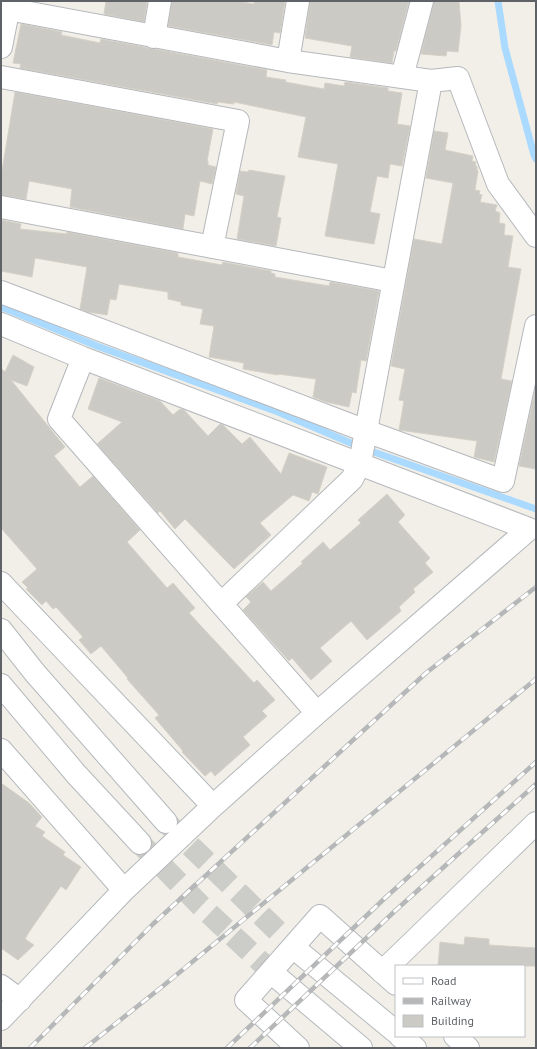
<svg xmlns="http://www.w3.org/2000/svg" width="537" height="1049" font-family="'PT Sans',sans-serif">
<rect width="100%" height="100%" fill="#f1efe8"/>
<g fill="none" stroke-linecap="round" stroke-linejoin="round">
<!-- stream -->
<path stroke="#aadaff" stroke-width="7" d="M 498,1 L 505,48 L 534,155 L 536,159
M 1,307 L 97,346 L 278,412 L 353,444
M 371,451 L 536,509"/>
</g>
<!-- building -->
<path fill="#cccac5" stroke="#d6d1c6" d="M 106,1 L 147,1 L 144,22 L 104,14 Z
M 172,1 L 236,1 L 254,4 L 254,1 L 285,1 L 280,33 L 274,32 L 272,45 L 168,26 Z
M 310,1 L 409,1 L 396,51 L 394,51 L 392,63 L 350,57 L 352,46 L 305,38 Z
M 434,1 L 459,1 L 461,26 L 458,52 L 447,51 L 446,56 L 421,54 Z
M 21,24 L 62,32 L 61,35 L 100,43 L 101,39 L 267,70 L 266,77 L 286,80 L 285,82 L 324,89 L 325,83 L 344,86 L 345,82 L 388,88 L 388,91 L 402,93 L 397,124 L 410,126 L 402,166 L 390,164 L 388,178 L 377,176 L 370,212 L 380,214 L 374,244 L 325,236 L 338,164 L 298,157 L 306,117 L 234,102 L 234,104 L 218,102 L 217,104 L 20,68 L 21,64 L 13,63 Z
M 15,92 L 213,129 L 207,161 L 208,161 L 208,165 L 216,167 L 212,184 L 200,181 L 194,216 L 185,214 L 183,229 L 70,207 L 72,189 L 29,181 L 26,199 L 1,195 L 1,177 Z
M 434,131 L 448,133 L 445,150 L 473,156 L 472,161 L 476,162 L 475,166 L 477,166 L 477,170 L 478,171 L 475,190 L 480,191 L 479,194 L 482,195 L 480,202 L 497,205 L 495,211 L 500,213 L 499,223 L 505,224 L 504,235 L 513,236 L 508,267 L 521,269 L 501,379 L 512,381 L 494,462 L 474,457 L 477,441 L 399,430 L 404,401 L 399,400 L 405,369 L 391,366 L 414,239 L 442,244 L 453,183 L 426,178 Z
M 249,170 L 285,176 L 277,217 L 281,218 L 276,246 L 237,239 L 244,196 L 236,194 L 237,189 L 240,171 L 248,172 Z
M 1,220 L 21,224 L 20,229 L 67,234 L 67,232 L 178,253 L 178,257 L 222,265 L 223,262 L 271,271 L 271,273 L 275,274 L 275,277 L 329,286 L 330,282 L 379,291 L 366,361 L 361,360 L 356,393 L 352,392 L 349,407 L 326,402 L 313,397 L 316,379 L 278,374 L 278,375 L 243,369 L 244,363 L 209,357 L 214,326 L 200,324 L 203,309 L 181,305 L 181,302 L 168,299 L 168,292 L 119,284 L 116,300 L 110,299 L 107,315 L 88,312 L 80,309 L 87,267 L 35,258 L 32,277 L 1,271 Z
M 13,355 L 34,367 L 27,386 L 11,380 L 65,447 L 54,456 L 80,487 L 93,476 L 140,530 L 127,542 L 167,588 L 173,583 L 195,608 L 189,613 L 254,683 L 257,680 L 275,700 L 262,711 L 267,716 L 243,737 L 250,745 L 215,776 L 211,771 L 205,776 L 182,752 L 183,751 L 155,718 L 159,715 L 127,679 L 128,678 L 101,646 L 91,654 L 79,640 L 83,637 L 56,607 L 53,609 L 46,601 L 42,605 L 26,589 L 28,588 L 22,582 L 37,569 L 1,528 L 1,368 L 5,372 Z
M 99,378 L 160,401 L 173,415 L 180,409 L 184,410 L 208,436 L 220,424 L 223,425 L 242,444 L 250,437 L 281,474 L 289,453 L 327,467 L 318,494 L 312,492 L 309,501 L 293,495 L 260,523 L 271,535 L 234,569 L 185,519 L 175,529 L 160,511 L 158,513 L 97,444 L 122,422 L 88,409 Z
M 536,386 L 536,469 L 519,466 Z
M 387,494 L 405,515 L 398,522 L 430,558 L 425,563 L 433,572 L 413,589 L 415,592 L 399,607 L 401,611 L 367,640 L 351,621 L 320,648 L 332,661 L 311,680 L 292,658 L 289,661 L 243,610 L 251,602 L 246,597 L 263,582 L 271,591 L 303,563 L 301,562 L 323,542 L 330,550 L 361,523 L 358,520 Z
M 1,783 L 29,803 L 42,817 L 35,826 L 45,832 L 42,836 L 65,852 L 63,855 L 81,867 L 66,890 L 61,886 L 29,932 L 25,939 L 34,945 L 18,960 L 1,948 Z
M 465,937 L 489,939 L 489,945 L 536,948 L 536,966 L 438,966 L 440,942 L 464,945 Z"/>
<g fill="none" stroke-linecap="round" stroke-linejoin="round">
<!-- tertiary-tunnel -->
<path stroke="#ccccc8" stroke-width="22" stroke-dasharray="22 11" stroke-linecap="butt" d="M 167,823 L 299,952
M 140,843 L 201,906 L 278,978"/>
<defs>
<path id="minor" d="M 8,9 L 288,61 L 431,81 L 360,463 L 352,479 L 222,603
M 154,37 L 160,1
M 1,47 L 10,1
M 288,61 L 298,1
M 1,77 L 238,121 L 212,247
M 402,77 L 422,1
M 431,81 L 458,78 L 498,184 L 536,236
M 1,207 L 393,281
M 1,292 L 366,431 L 503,481 L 536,326
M 1,324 L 83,358 L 529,529 L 317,713 L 213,806 L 124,890 L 1,1019
M 83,358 L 59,419 L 317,713
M 1,583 L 213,806
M 1,750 L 124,890
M 382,972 L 536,823
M 1,986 L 20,1000
M 455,1036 L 468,1048
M 298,1048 L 246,1000 L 320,916 L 396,984"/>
<path id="tertiary" d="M 1,630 L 35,673 L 166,822
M 1,685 L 76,774 L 140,843
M 299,952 L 396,1032
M 278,978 L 361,1048
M 400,1036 L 415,1048"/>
</defs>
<!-- minor casing -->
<use href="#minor" stroke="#b5b8bc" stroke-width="24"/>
<!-- tertiary casing -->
<use href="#tertiary" stroke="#b5b8bc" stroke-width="24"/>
<!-- minor -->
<use href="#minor" stroke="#fff" stroke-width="22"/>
<!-- tertiary -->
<use href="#tertiary" stroke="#fff" stroke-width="22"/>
<defs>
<path id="rail" d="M 30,1048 L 153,924 L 426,673 L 536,587
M 85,1048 L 163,986 L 536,679
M 227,1048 L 385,898 L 536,762
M 250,1048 L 396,910 L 536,784"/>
</defs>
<!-- rail casing -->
<use href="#rail" stroke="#b6b7b8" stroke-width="4.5"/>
<!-- rail -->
<use href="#rail" stroke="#fff" stroke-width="3" stroke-dasharray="9" stroke-linecap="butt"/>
</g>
<!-- border -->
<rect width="537" height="1049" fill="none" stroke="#5f6368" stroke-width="4"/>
<!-- legend -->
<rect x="395" y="965" width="130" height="72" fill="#ffffff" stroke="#bfc1c3"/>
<rect x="403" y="978" width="20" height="6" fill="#ffffff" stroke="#bfc1c3"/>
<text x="431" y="985" font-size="12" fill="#5f6368">Road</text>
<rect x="403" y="998" width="20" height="6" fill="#b6b7b8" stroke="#bfc1c3"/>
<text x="431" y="1005" font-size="12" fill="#5f6368">Railway</text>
<rect x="403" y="1015" width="20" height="12" fill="#cccac5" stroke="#bfc1c3"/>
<text x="431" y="1025" font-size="12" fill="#5f6368">Building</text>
</svg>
